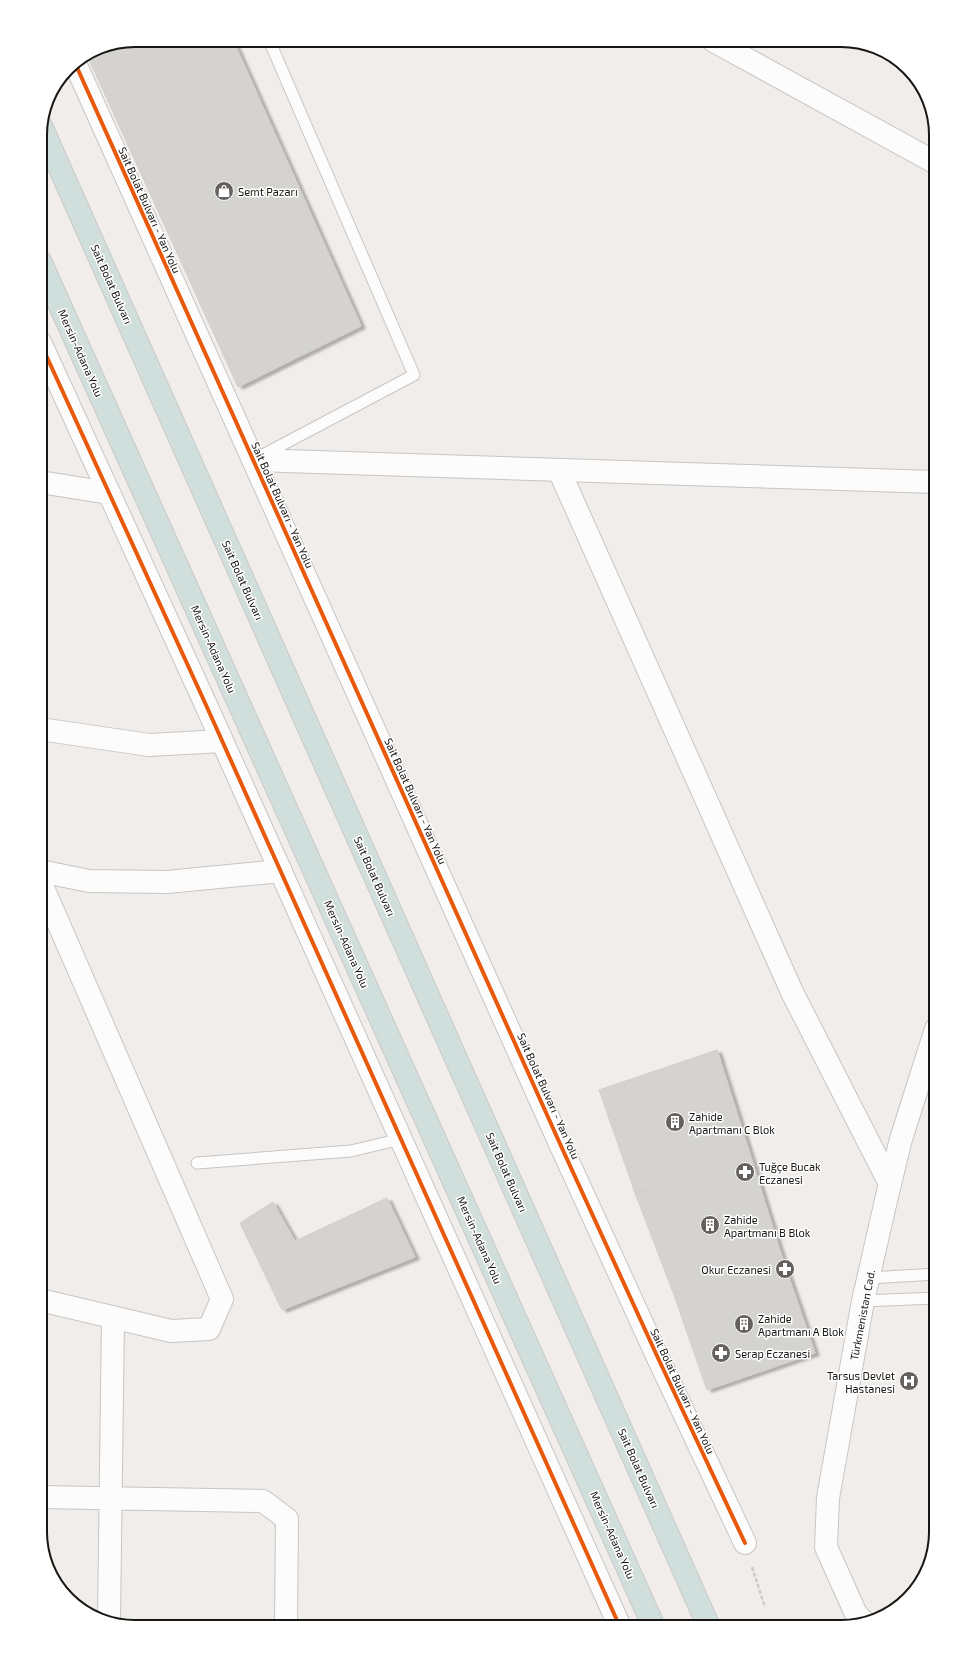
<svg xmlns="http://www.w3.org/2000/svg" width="976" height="1667" font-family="'Exo 2',sans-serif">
<defs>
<filter id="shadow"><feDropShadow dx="4.5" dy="2.5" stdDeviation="1" flood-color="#0004"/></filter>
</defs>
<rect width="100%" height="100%" fill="#f0edea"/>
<!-- green -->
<path fill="#e2e6d8" d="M 767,1619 L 802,1627 L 767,1627 Z"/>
<!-- building -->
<path fill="#d5d3d0" stroke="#d1cfcc" filter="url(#shadow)" d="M 135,40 L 233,40 L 361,326 L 238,387 L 87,55 L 99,47 Z
M 717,1050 L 750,1154 L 635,1193 L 599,1090 Z
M 750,1154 L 782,1257 L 674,1295 L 635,1193 Z
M 387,1198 L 415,1257 L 282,1310 L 240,1223 L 273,1202 L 295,1241 Z
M 782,1257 L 815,1353 L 707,1390 L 674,1295 Z"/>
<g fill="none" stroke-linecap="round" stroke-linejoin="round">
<defs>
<path id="service" d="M 259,457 L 414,375 L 269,40
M 197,1163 L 351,1151 L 401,1139
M 869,1278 L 936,1274
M 863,1301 L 936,1298"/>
<path id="minor" d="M 712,40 L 936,163
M 253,460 L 936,482
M 559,470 L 792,992 L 890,1184
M 40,482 L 109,493
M 40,729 L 149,745 L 222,741
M 40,871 L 89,881 L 167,882 L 281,871
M 40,1300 L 171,1331 L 209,1329 L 222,1299 L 40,881
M 40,1497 L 263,1501 L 287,1519 L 286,1627
M 109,1620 L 113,1317"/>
<path id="tertiary" d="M 75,63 L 561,1146 L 658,1358 L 745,1543
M 40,342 L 206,705 L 620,1627
M 864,1622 L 856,1614 L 826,1547 L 828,1498 L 863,1301 L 887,1196 L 901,1139 L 936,1029"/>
<path id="trunk" d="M 41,126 L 709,1627
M 40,261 L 654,1627"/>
</defs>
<!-- service casing -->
<use href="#service" stroke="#c8c5c2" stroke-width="13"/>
<!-- minor casing -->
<use href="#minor" stroke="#c8c5c2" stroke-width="24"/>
<!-- tertiary casing -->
<use href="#tertiary" stroke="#c8c5c2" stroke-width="24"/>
<!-- trunk casing -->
<use href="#trunk" stroke="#cbcac9" stroke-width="24"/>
<!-- path -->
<path stroke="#cdcbca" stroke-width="2.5" stroke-dasharray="4 2" stroke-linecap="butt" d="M 752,1567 L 765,1607"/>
<!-- service -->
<use href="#service" stroke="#fdfcfc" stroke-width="11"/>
<!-- minor -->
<use href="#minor" stroke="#fdfcfc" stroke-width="22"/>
<!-- tertiary -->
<use href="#tertiary" stroke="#fdfcfc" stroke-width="22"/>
<!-- trunk -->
<use href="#trunk" stroke="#d0dedc" stroke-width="22"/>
<defs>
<path id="cycleway" d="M 75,63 L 561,1146 L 658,1358 L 745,1543
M 40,342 L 206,705 L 620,1627"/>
</defs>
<!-- cycleway casing -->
<use href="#cycleway" stroke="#fff" stroke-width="6"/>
<!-- cycleway -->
<use href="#cycleway" stroke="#e8590c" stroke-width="4"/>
</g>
<!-- icons -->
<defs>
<symbol id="shop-disc" viewBox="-11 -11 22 22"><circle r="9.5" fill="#64615e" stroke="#fff"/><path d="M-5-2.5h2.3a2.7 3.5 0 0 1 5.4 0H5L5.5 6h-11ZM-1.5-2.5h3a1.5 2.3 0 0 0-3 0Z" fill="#fff"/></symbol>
<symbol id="building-disc" viewBox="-11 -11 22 22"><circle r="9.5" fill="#64615e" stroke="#fff"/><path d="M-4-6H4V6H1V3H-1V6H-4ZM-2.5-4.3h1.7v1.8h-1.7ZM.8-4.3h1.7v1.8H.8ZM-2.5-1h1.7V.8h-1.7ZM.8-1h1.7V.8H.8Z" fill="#fff"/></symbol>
<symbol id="pharmacy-disc" viewBox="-11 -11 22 22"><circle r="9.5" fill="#64615e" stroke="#fff"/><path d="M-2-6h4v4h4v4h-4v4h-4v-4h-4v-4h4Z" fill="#fff"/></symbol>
<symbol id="hospital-disc" viewBox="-11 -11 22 22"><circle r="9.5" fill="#64615e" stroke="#fff"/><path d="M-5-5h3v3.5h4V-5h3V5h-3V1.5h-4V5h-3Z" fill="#fff"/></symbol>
</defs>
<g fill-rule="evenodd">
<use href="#shop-disc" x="213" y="180" width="22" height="22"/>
<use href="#building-disc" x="664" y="1111" width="22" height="22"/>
<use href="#pharmacy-disc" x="734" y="1161" width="22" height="22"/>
<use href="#building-disc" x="699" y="1214" width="22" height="22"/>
<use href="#pharmacy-disc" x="774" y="1258" width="22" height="22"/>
<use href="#building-disc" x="733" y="1313" width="22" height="22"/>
<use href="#pharmacy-disc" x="710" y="1342" width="22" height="22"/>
<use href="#hospital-disc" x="898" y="1370" width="22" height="22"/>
</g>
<g text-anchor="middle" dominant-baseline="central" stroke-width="3" stroke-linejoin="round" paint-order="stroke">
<!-- poi labels -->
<g font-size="11" fill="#181613" stroke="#fff" text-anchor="start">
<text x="238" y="191">Semt Pazarı</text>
<text x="689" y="1116">Zahide<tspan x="689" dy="13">Apartmanı C Blok</tspan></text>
<text x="759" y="1166">Tuğçe Bucak<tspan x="759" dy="13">Eczanesi</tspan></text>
<text x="724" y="1219">Zahide<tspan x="724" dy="13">Apartmanı B Blok</tspan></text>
<text x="771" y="1269" text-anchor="end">Okur Eczanesi</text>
<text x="758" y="1318">Zahide<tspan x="758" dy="13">Apartmanı A Blok</tspan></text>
<text x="735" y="1353">Serap Eczanesi</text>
<text x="895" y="1375" text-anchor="end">Tarsus Devlet<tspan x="895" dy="13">Hastanesi</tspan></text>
</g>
<!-- street labels -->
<g font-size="11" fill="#181613" stroke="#fff">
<text transform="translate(150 210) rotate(66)">Sait Bolat Bulvarı - Yan Yolu</text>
<text transform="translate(112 284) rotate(66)">Sait Bolat Bulvarı</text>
<text transform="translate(81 353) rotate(66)">Mersin-Adana Yolu</text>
<text transform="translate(283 505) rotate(66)">Sait Bolat Bulvarı - Yan Yolu</text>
<text transform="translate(243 580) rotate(66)">Sait Bolat Bulvarı</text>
<text transform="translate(214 649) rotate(66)">Mersin-Adana Yolu</text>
<text transform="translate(416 801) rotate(66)">Sait Bolat Bulvarı - Yan Yolu</text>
<text transform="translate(375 876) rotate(66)">Sait Bolat Bulvarı</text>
<text transform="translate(347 944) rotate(66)">Mersin-Adana Yolu</text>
<text transform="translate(549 1096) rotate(66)">Sait Bolat Bulvarı - Yan Yolu</text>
<text transform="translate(507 1172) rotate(66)">Sait Bolat Bulvarı</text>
<text transform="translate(480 1240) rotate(66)">Mersin-Adana Yolu</text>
<text transform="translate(862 1315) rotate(-79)">Türkmenistan Cad.</text>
<text transform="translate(683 1391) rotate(65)">Sait Bolat Bulvarı - Yan Yolu</text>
<text transform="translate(639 1468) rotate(66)">Sait Bolat Bulvarı</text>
<text transform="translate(613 1535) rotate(66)">Mersin-Adana Yolu</text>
</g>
</g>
<!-- crop -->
<path d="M0 0H976V1667H0ZM135 47H841A88 88 0 0 1 929 135V1532A88 88 0 0 1 841 1620H135A88 88 0 0 1 47 1532V135A88 88 0 0 1 135 47Z" fill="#fff" fill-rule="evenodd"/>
<path fill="none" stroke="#181613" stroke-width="2" d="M135 47H841A88 88 0 0 1 929 135V1532A88 88 0 0 1 841 1620H135A88 88 0 0 1 47 1532V135A88 88 0 0 1 135 47Z"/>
</svg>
